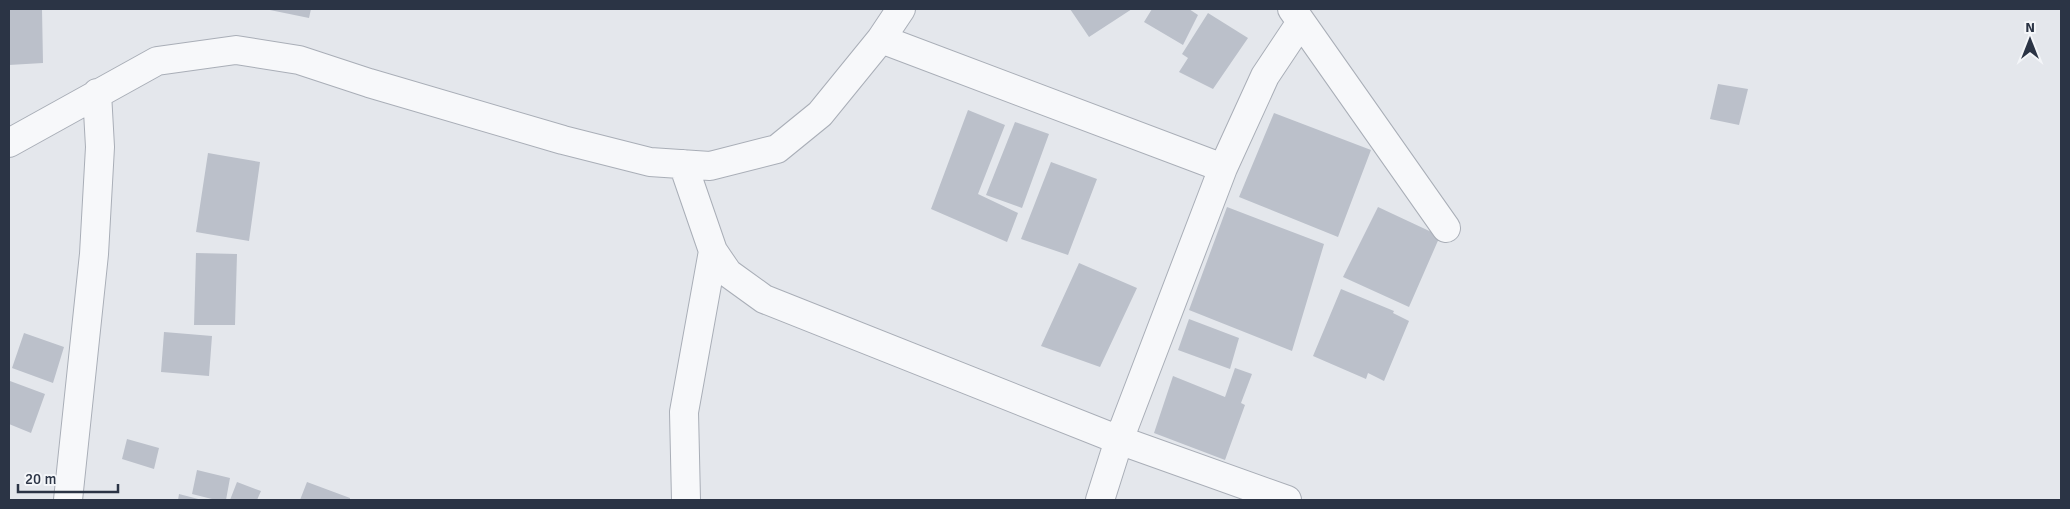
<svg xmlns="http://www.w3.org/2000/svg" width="2070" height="509" font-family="Signika,sans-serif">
<rect width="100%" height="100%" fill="#e4e7ec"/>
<!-- building -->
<path fill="#bbc0ca" d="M 9,9 L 42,9 L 43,63 L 9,65 Z
M 265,9 L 311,9 L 309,18 Z
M 1070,9 L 1132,9 L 1089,37 Z
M 1152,9 L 1189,9 L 1198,15 L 1183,45 L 1144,22 Z
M 1208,13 L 1248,38 L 1213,89 L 1179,72 L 1188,58 L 1182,54 Z
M 1718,84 L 1748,89 L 1739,125 L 1710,119 Z
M 968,110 L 1005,125 L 978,194 L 1018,213 L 1007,242 L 931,209 Z
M 1274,113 L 1371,150 L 1338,237 L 1239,197 Z
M 1015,122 L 1049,134 L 1022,208 L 986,195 Z
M 208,153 L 260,162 L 249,241 L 196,232 Z
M 1051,162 L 1097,179 L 1068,255 L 1021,239 Z
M 1227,207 L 1324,244 L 1292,351 L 1189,310 Z
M 1378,207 L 1440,236 L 1409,307 L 1343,277 Z
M 196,253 L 237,254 L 235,325 L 194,325 Z
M 1079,263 L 1137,288 L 1100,367 L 1041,346 Z
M 1341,289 L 1394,311 L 1393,313 L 1409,321 L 1384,381 L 1368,373 L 1366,379 L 1313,356 Z
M 1189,319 L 1239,338 L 1230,369 L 1178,350 Z
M 164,332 L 212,336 L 209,376 L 161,372 Z
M 24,333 L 64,347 L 53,383 L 12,368 Z
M 1235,368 L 1252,374 L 1241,403 L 1245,405 L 1225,460 L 1154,433 L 1173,376 L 1225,397 Z
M 10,381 L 45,394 L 31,433 L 9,424 Z
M 127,439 L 159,448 L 154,469 L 122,459 Z
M 197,470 L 230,478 L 226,500 L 216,500 L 192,494 Z
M 237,482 L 261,491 L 257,500 L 230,500 Z
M 307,482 L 350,498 L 350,500 L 300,500 Z
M 179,494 L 202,500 L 178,500 Z"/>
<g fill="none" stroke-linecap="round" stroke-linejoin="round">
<defs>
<path id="minor" d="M 1292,9 L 1446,228
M 881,39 L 1223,168
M 9,143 L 157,61 L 236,50 L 299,60 L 369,83 L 563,140 L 650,162 L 710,166 L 777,149 L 820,114 L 881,39 L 901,9
M 683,164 L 713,251 L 728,273 L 764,299 L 1119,440 L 1287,500
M 68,500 L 94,254 L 100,147 L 97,93
M 686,500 L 684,412 L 713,251
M 1100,500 L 1119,440 L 1223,168 L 1265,76 L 1301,22"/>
</defs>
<!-- minor casing -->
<use href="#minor" stroke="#a9aeb7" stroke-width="30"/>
<!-- minor -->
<use href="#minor" stroke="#f7f8fa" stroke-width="28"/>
</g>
<!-- border -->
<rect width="2070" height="509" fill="none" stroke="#2b3445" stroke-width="20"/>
<!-- north arrow -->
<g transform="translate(2030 40)" stroke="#f4f6f9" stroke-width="4" paint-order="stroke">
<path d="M0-4L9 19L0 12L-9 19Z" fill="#2b3445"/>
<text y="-8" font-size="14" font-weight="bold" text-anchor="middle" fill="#2b3445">N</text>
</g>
<!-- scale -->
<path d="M18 484v8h100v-8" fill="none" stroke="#2b3445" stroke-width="2.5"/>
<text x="25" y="484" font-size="15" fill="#2b3445" stroke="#f4f6f9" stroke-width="4" paint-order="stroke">20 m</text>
</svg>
